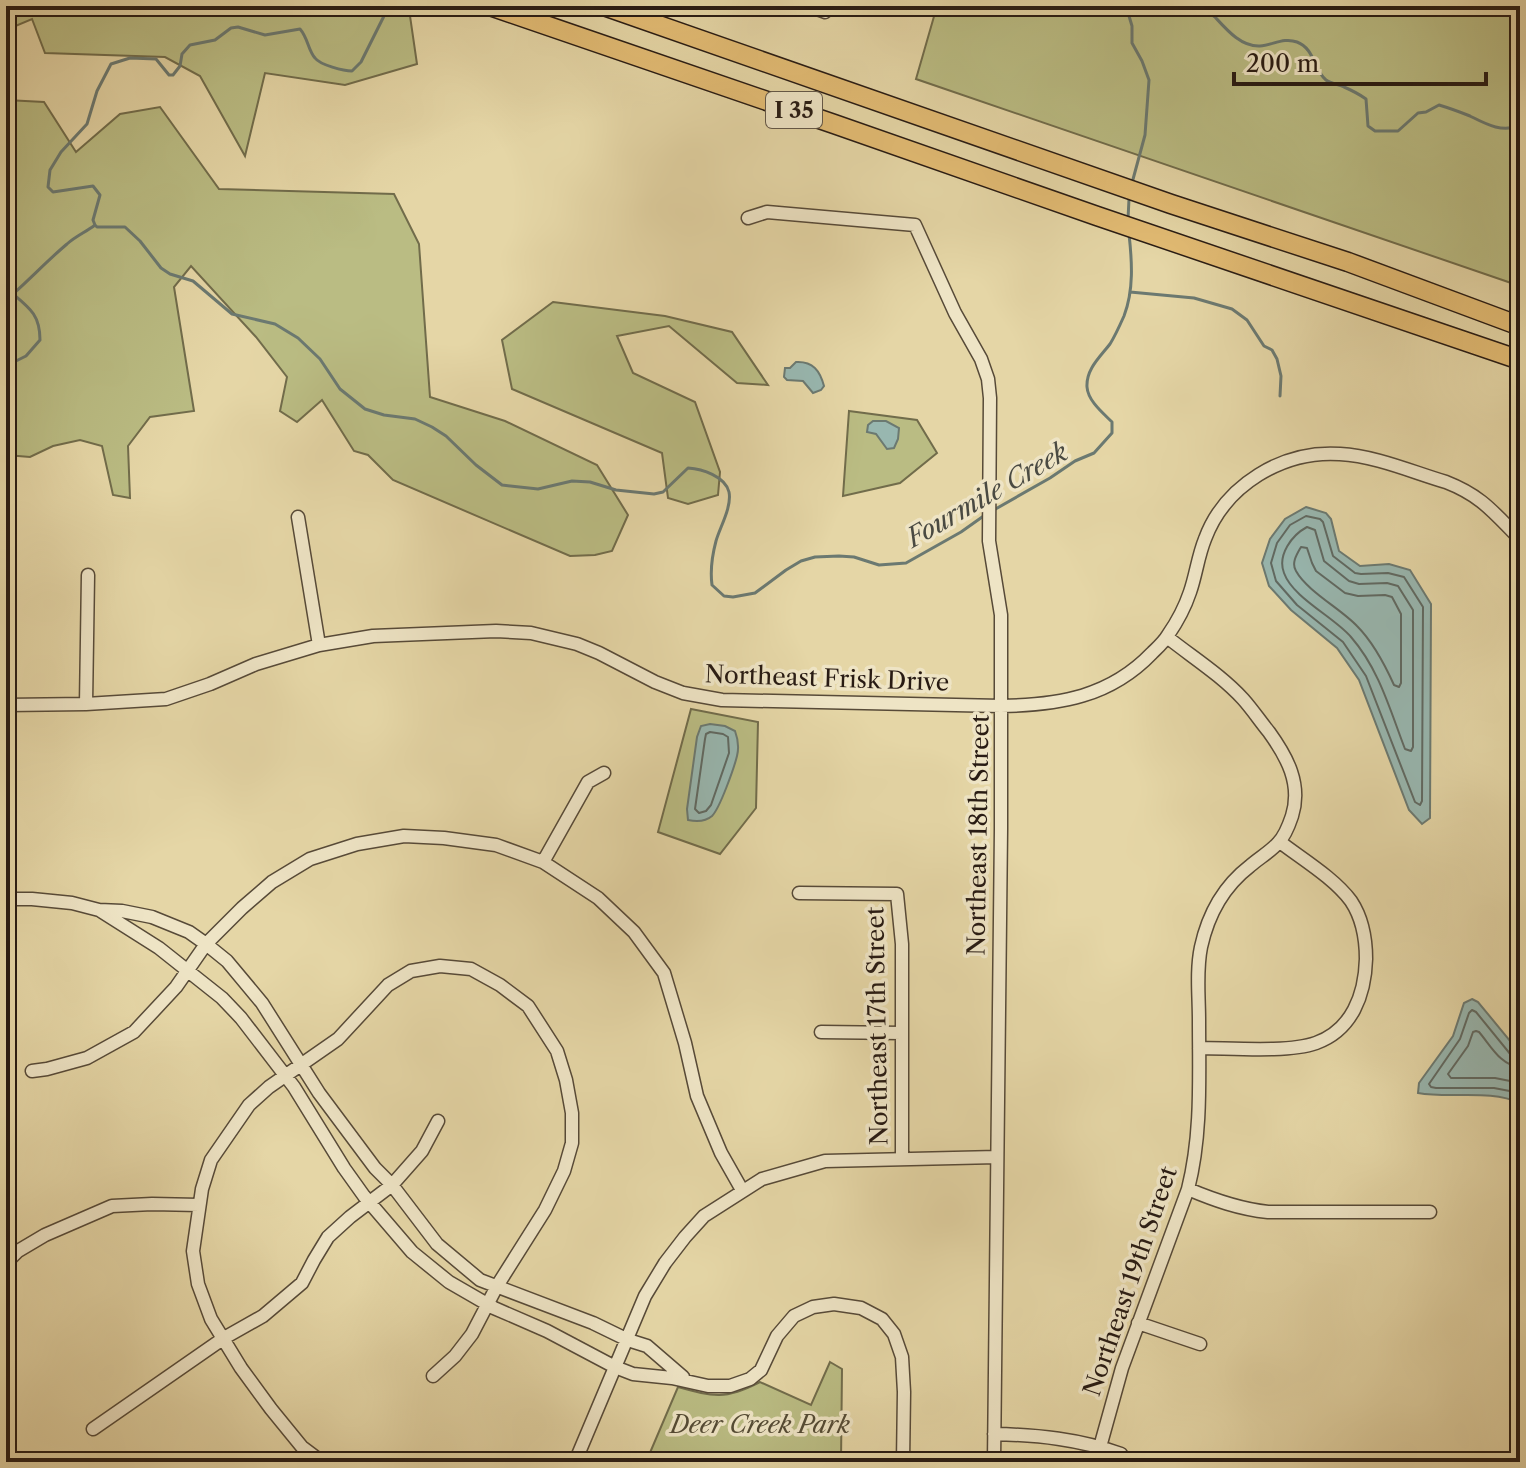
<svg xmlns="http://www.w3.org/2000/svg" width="1526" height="1468" font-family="'Libre Caslon Text',serif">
<rect width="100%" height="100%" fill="#e5d6a6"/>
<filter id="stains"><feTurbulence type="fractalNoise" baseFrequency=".0025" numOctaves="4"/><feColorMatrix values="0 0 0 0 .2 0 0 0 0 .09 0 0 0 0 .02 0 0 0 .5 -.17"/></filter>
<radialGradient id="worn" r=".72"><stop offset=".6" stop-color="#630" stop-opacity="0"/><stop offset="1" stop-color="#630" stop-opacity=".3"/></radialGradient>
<!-- green -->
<path fill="#babc83" stroke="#716c4b" stroke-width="2" d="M 6,6 L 397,6 L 409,9 L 417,64 L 345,85 L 265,73 L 245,156 L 200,76 L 165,57 L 45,53 L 32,19 L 6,30 Z
M 937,6 L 1520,6 L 1520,286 L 916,79 Z
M 6,100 L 44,102 L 76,152 L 120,114 L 160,107 L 219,189 L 394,194 L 419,244 L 430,397 L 505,421 L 597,465 L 628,515 L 612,551 L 595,555 L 570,556 L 393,480 L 368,455 L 354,451 L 322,400 L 297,422 L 280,411 L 287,377 L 256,337 L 191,266 L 174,287 L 194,411 L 150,417 L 128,446 L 130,498 L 113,495 L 102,446 L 80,440 L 53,446 L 30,457 L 6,455 Z
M 553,302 L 665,316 L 732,332 L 768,385 L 737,383 L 669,326 L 617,336 L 633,373 L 695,402 L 720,472 L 718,495 L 688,504 L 668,498 L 662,453 L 512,389 L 502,340 Z
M 849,411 L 917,420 L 937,453 L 900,483 L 843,496 Z
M 691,709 L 758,722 L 756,808 L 720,854 L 658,832 Z
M 830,1362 L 842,1369 L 841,1462 L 646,1462 L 678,1387 C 714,1397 725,1400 760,1382 L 811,1405 Z"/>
<!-- water -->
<path fill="#98b7b0" stroke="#6b7971" stroke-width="2" d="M 796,362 C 813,361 820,371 824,386 L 821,390 L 813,393 L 803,381 L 787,380 L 784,377 L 785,368 L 790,368 Z
M 873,421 L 886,421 L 899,428 L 898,439 L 894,448 L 887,449 L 876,434 L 867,432 L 868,425 Z
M 1306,507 L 1326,513 L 1331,519 L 1339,551 L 1360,566 L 1389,564 L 1410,570 L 1431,604 L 1430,818 L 1422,824 L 1409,810 L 1359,680 L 1337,648 L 1291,610 L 1269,586 L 1262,563 L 1270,539 L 1285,519 Z
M 710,724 L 725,726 L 735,731 C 738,739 739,748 737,756 C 734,768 720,808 712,816 C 705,822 697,822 688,820 L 687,809 L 697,737 L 701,726 Z
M 1472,999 L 1478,1002 L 1520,1053 L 1520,1103 C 1489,1089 1451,1099 1418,1093 L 1419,1083 L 1453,1036 L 1464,1003 Z"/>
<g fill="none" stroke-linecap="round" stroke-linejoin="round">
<!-- shore -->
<path stroke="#606962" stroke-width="2" d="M 1306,516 L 1320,519 L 1323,522 L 1333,556 L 1355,573 L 1361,574 L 1388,573 L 1404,577 L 1423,607 L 1422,801 L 1420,805 L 1415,802 L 1366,676 L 1343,642 L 1297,605 L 1276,581 L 1271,563 L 1277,543 L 1290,525 Z
M 1307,527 L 1315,530 L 1324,561 L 1349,581 L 1359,584 L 1387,583 L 1398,586 L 1413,610 L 1413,747 L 1411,751 L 1405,749 C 1390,710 1379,669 1351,637 C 1334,617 1293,598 1284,573 C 1277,555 1292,535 1307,527 Z
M 1301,547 L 1307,548 L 1312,563 L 1316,571 L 1345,593 L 1358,596 L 1385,595 L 1392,597 L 1401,614 L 1401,683 L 1399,687 L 1394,685 C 1385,665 1373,642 1357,626 C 1341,609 1307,591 1296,571 C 1291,563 1297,554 1301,547 Z
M 710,732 L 723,734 L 728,737 L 729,753 L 711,805 L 706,811 L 699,813 L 695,809 L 705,739 L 706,734 Z
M 1520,1057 L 1511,1055 L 1476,1012 L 1472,1010 L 1469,1013 L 1460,1039 L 1429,1084 L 1431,1087 L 1436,1088 L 1494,1088 L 1520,1093
M 1520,1067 C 1501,1066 1491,1046 1479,1032 L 1476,1031 L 1473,1032 L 1468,1046 L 1448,1074 L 1451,1078 L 1495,1078 L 1520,1083"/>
<!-- stream -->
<path stroke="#6b7971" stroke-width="3" d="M 1126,6 L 1132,26 L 1132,43 L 1142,61 L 1149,80 L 1145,135 L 1132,183
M 1199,6 C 1204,9 1210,13 1215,17 C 1226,29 1241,47 1260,46 C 1273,45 1284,37 1297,42 C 1315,49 1313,69 1326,80 C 1331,84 1338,84 1344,87 C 1351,90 1359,94 1366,99 L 1368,126 L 1375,131 L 1398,131 L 1418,113 L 1426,112 L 1439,105 C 1449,108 1460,112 1470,116 C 1488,125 1500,132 1520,126
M 1128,14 L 1149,6
M 1128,219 L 1129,199
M 95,225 L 93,220 L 100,195 L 93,186 L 53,192 L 48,187 L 50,170 L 61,152 L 87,124 L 97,91 L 111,64 L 130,58 L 156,59 L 169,75 L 173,75 L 180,66 L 182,54 L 190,45 L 215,40 L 231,28 L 238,27 L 265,35 L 300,29 C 308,38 308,50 315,58 C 320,65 344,71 352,71 L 361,62 L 389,6
M 1130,292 L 1194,298 L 1232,309 L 1247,320 L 1264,346 L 1272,350 L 1277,359 L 1281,376 L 1280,396
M 6,366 L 26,356 L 40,340 C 40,316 31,309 13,294 C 31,278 48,260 67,244 C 76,236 86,232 95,225 L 97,227 L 125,227 L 140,241 L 161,268 L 170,274 L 193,281 L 232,314 L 275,324 L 298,338 L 320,359 L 340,389 L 365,409 L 384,415 L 415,419 L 432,427 L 446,436 L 476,465 L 502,485 L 538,489 L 572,481 L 590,482 L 616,490 L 654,494 L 663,492 L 688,468 C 702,469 725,476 729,492 C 732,507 720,527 716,541 C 712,556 710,570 712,585 L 724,596 L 733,597 L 755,593 L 786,570 L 801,561 L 815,557 L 839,556 L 854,557 L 879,565 L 906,563 L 961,532 L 985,515
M 992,511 L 1050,478 L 1075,461 L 1094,453 L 1112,433 L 1112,422 C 1103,413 1088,401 1087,387 C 1086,369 1100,357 1110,344 C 1115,336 1120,325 1124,316 C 1134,290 1132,261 1129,234"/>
<defs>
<path id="minor" d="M 809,6 L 825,12 L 827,6
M 748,218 L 767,212 L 915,225 L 955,313 L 981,359 L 988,379 L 990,398 L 989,541 L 1001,615 L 1001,829 L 994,1462
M 298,517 L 319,645
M 86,704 L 88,575
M 6,705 L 86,704 L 166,699 L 210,684 L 256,664 L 319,645 L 373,636 L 496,631 L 531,633 L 577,644 L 599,653 L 655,682 L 683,693 L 722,700 L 1001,706 C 1059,705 1110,697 1152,653 C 1157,648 1164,642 1168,635 C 1177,622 1185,607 1190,592 C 1196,575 1198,556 1205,539 C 1225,485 1283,450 1340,454 C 1376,456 1412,472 1446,482 C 1482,496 1494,513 1520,539
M 543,862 L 588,782 L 604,773
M 799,893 L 897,894 L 902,944 L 902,1158
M 6,899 L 32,899 L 72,903 L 99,910 L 122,911 L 152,917 L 189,932 L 206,944 L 227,961 L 262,1003 L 319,1093 L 375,1168 L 392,1185 L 437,1244 L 480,1280 L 593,1323 L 628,1340 L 647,1346 L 683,1377
M 99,910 L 159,948 L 222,998 L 241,1018 L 294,1087 L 344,1168 L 364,1196 L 412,1252 L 449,1282 L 494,1308 L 547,1331 L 615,1367 L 633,1374 L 672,1378 L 708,1386 L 730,1386 L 750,1379 L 761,1370 L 777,1336 L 794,1316 L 813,1307 L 834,1304 L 861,1308 L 882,1319 L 894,1334 L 902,1357 L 904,1392 L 903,1462
M 821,1032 L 902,1033
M 1199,1048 C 1230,1048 1288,1053 1316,1043 C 1352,1030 1365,995 1366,959 C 1366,938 1363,919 1351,901 C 1334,878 1302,859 1280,842
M 32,1071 L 47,1069 L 87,1058 L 134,1032 L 176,987 L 206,944 L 242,908 L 272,882 L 310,859 L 357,844 L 404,836 L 444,838 L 496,845 L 543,862 L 598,898 L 634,932 L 664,973 L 685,1043 L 697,1096 L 721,1153 L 742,1190
M 1188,1189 C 1214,1200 1239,1209 1268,1212 L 1430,1212
M 6,1263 L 18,1251 L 45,1235 L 112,1206 L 152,1204 L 199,1205
M 1138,1323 L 1200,1344
M 93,1429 L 224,1338 L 263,1316 L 302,1283 L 314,1260 L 328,1237 L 350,1217 L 392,1185 L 422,1151 L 438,1121
M 994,1434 C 1038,1435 1079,1439 1121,1454
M 1100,1447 L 1122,1368 L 1188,1189 C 1202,1134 1199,1077 1199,1020 C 1199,996 1196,971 1201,947 C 1208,915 1224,886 1250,866 C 1259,858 1270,852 1278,843 C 1285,836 1289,825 1292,816 C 1302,784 1287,757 1269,732 C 1260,721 1252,709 1243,699 C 1221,675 1192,657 1167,637
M 322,1462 L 302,1447 L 271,1409 L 241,1368 L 211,1319 L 198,1284 L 193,1251 L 202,1189 L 211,1160 L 249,1105 L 269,1087 L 338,1039 L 388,985 L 411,971 L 440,966 L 471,969 L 500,985 L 528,1006 L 557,1051 L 566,1080 L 572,1113 L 572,1143 L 564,1171 L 545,1210 L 497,1286 L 472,1334 L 455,1356 L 433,1376
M 575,1462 L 645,1296 L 665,1263 L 685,1237 L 704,1216 L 762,1179 L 825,1161 L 997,1157"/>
<path id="highway" d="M 490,6 L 834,124 L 1097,216 L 1520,360
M 604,6 L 1171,204 L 1348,262 L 1520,326"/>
</defs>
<!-- minor casing -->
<use href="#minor" stroke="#574a38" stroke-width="15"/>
<!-- highway casing -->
<use href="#highway" stroke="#281b13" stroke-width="21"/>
<!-- minor -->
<use href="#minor" stroke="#eee4c5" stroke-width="12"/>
<!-- highway -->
<use href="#highway" stroke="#e2bb73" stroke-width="18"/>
</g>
<g text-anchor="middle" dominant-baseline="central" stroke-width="7" stroke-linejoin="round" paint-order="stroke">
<!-- shield labels -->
<rect fill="#eee4c5" stroke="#635748" stroke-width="2" x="766" y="92" width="56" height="36" rx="6"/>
<g font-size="22" font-weight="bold" fill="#281b13">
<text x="794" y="110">I 35</text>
</g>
<!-- street labels -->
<g font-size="24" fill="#281b13" stroke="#eee4c5">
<text transform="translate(827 678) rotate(2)">Northeast Frisk Drive</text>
<text transform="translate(978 835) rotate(-89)">Northeast 18th Street</text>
<text transform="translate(877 1026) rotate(-91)">Northeast 17th Street</text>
<text transform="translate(1130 1281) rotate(-71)">Northeast 19th Street</text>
</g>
<!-- park labels -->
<g font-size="24" font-style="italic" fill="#544b35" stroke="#eee4c5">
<text x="760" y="1424">Deer Creek Park</text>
</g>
<!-- water labels -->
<g font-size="26" font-style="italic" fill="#4a4a42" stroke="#eee4c5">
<text transform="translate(987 495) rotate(-30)">Fourmile Creek</text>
</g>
</g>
<!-- margin -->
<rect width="1526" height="1468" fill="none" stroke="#e5d6a6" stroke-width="32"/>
<rect x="8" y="8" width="1510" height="1452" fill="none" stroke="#281b13" stroke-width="4"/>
<rect x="16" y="16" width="1494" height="1436" fill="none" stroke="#281b13" stroke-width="2"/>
<!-- scale -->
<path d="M1234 72v12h252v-12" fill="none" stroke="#281b13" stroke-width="4"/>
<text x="1246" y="72" font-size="24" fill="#281b13" stroke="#eee4c5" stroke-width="6" paint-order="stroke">200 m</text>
<rect width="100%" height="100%" filter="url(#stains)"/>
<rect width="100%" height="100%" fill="url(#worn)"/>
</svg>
